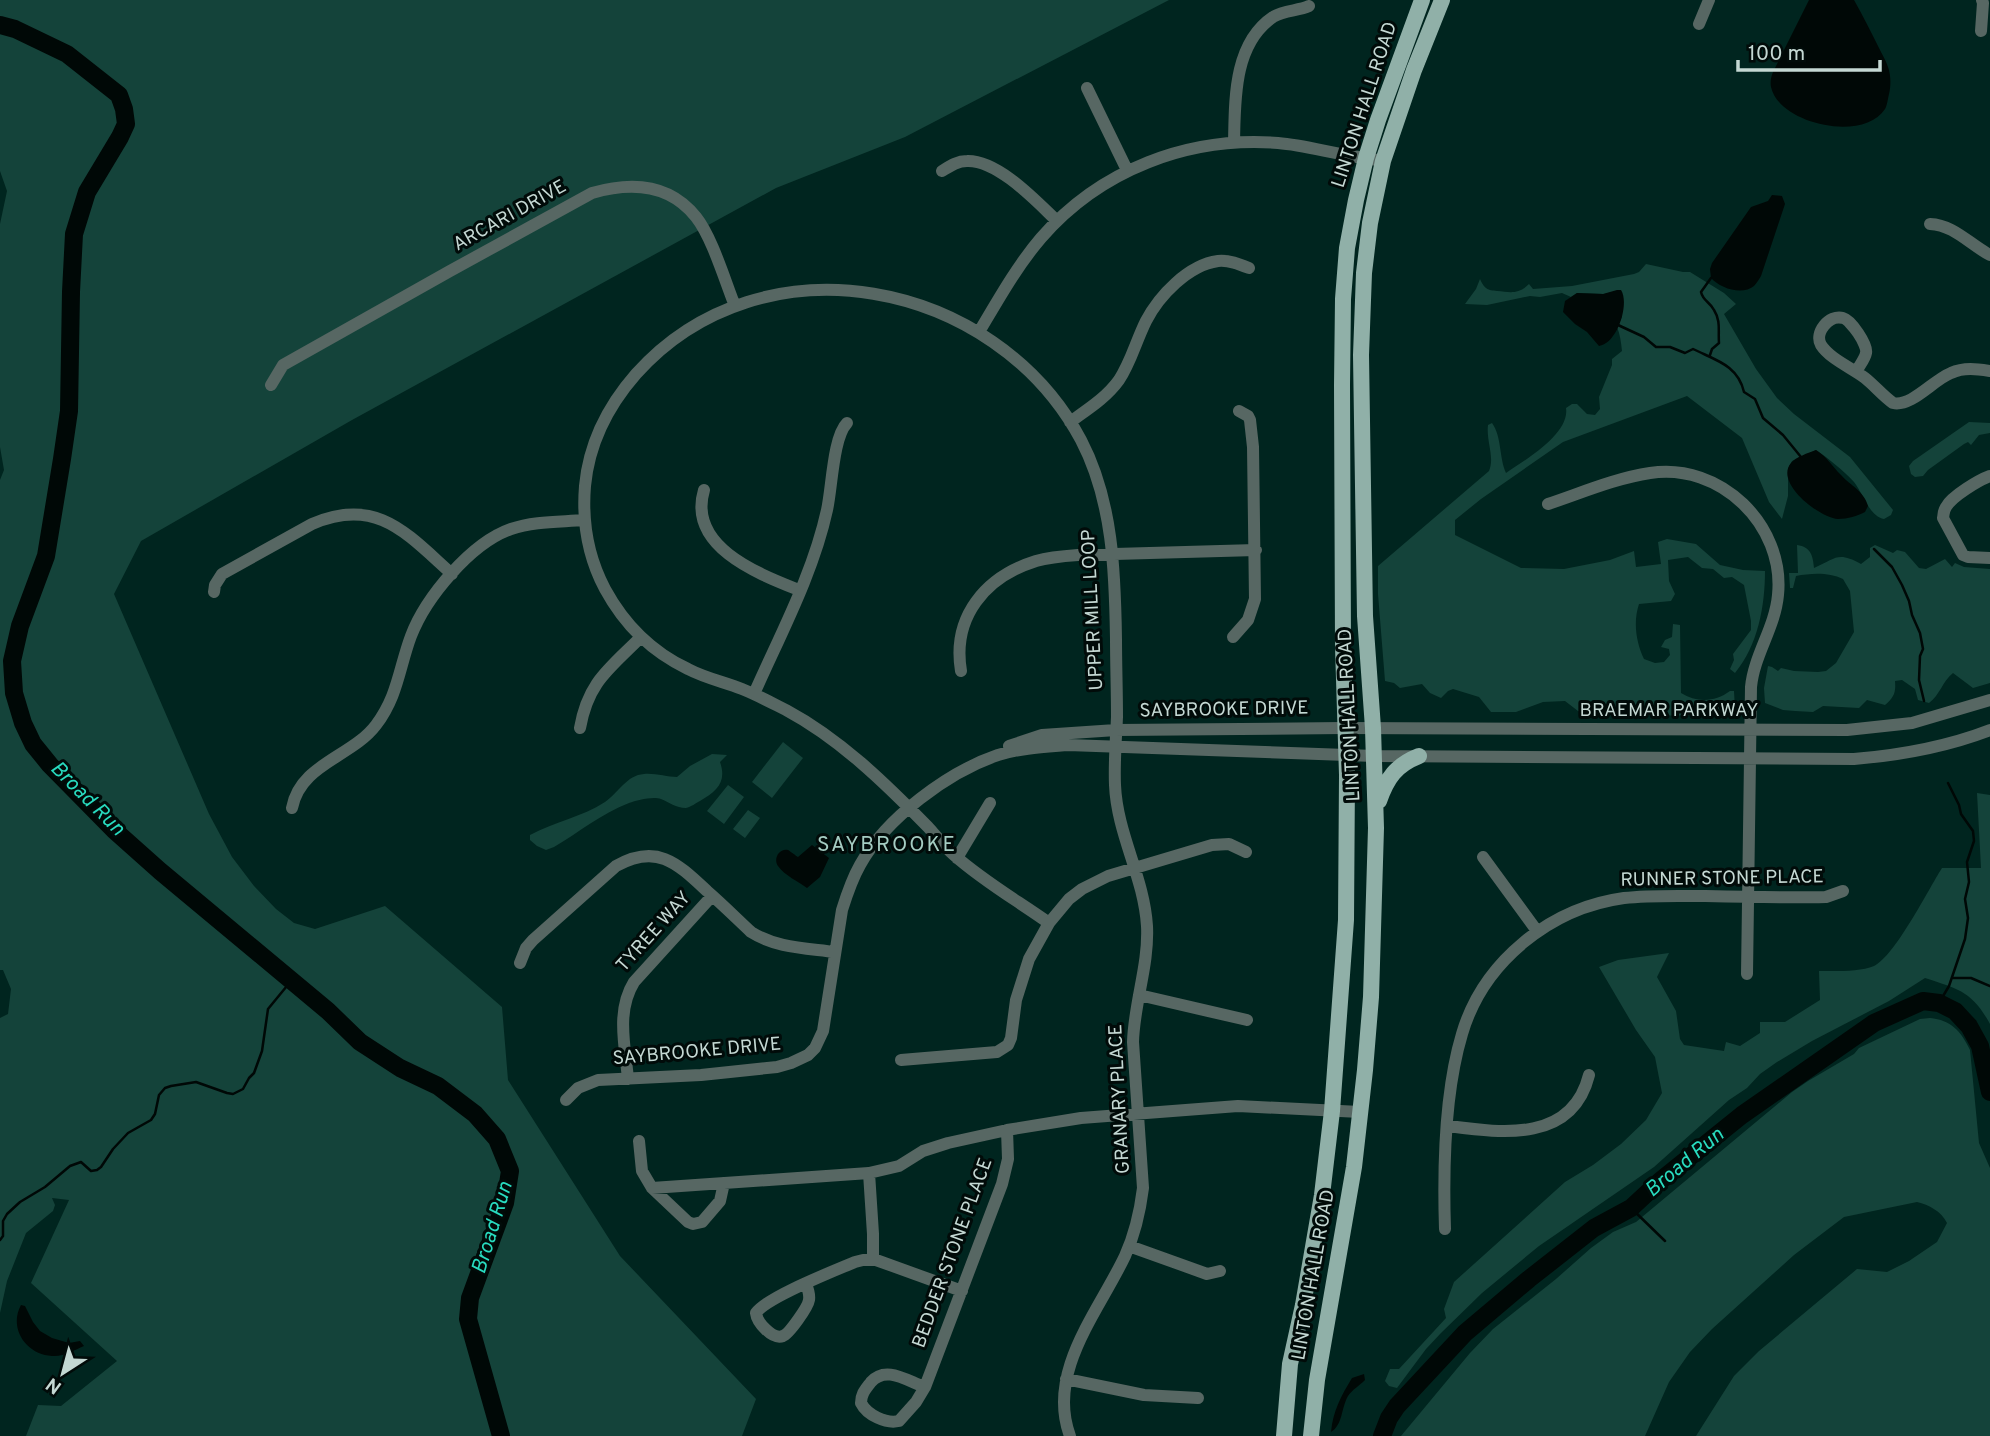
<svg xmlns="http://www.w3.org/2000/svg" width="1990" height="1436" font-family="Overpass,sans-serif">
<rect width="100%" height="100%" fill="#00251f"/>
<!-- green -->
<path fill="#14433a" d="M 0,0 L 1169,0 L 905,137 L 776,188 L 352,420 L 141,541 L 114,594 L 209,814 L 232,857 L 254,886 L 276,909 L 294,923 L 315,929 L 385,906 L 502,1007 L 508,1080 L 620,1256 L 756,1399 L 742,1436 L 26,1436 L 38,1405 L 61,1406 L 117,1361 L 31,1283 L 69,1200 L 52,1198 L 55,1205 L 53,1211 L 26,1233 L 7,1281 L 0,1313 L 0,1018 L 8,1014 L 11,989 L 3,970 L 0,970 L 0,480 L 4,470 L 0,447 L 0,224 L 7,191 L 0,171 Z
M 1646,264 L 1683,272 L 1690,272 L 1724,293 L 1736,304 L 1724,314 L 1756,369 L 1777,398 L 1794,414 L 1850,457 L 1893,510 L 1891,515 L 1884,519 C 1869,516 1864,495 1854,482 C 1843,470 1829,459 1816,450 L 1792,461 L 1788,469 L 1788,496 L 1782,519 L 1769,502 L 1742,438 L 1687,396 L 1563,442 L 1481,499 L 1455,520 L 1455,535 L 1521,568 L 1564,569 L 1610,560 L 1634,551 L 1636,567 L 1661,564 L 1658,542 L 1667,539 L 1696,544 L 1720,565 L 1743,570 L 1765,571 C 1765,606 1758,645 1735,673 L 1730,669 L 1734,660 L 1733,654 L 1751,630 L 1751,621 L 1744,585 L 1732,577 L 1724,578 L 1713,569 L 1702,568 L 1688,557 L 1668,560 L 1669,581 L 1675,594 L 1671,601 L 1639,604 C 1633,622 1636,642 1644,659 L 1655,663 L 1664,662 L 1670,655 L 1669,649 L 1661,647 L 1665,640 L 1672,637 L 1673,624 L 1680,625 L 1681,693 C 1697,703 1715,702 1730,691 L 1734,691 L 1735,709 L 1729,716 L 1589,715 L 1578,711 L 1565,701 L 1543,702 L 1516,712 L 1491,712 L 1479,697 L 1453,689 L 1448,691 L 1441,698 L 1430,693 L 1422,684 L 1400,688 L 1394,683 L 1385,681 L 1378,594 L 1378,566 L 1489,471 C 1495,457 1486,441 1488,425 L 1492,423 C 1502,437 1499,458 1506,473 C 1525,460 1570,434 1566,408 L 1572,404 L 1577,404 L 1587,414 L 1595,415 L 1600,409 L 1599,397 L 1612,365 L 1612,359 L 1622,351 C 1621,342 1620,334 1617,327 L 1622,317 L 1621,290 L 1604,294 L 1577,293 L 1571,297 L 1562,293 L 1540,297 L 1530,296 L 1487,305 L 1465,304 L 1476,289 L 1480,279 C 1481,281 1483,286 1486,288 C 1490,291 1492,290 1497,291 C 1510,292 1518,295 1529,284 L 1533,289 L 1572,286 L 1634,274 L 1639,272 Z
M 1969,422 L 1990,423 L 1990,433 L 1979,435 L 1971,445 L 1968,442 L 1964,444 L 1928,470 L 1923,476 L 1915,477 L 1911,474 L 1909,466 L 1913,461 Z
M 1797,545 C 1811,547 1813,556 1814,568 C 1836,558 1838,551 1861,564 L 1870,557 L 1870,548 L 1875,545 L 1893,553 L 1897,550 L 1905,552 L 1919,568 L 1926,569 L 1945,559 L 1952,567 L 1955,563 L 1964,567 L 1990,569 L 1990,683 L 1973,688 L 1953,673 C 1942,682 1940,695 1929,703 L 1918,700 L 1915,689 L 1902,680 L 1895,681 C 1896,693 1894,697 1885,705 L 1867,700 L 1859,708 L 1823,706 L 1813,712 L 1795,711 L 1783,710 L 1765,703 L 1764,688 L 1768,666 L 1772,667 L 1778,671 L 1781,668 L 1794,671 L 1818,672 L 1826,671 L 1836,663 L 1854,632 L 1850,591 L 1843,579 C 1829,572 1811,573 1796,576 L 1793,588 L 1790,588 L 1789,573 L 1798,573 Z
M 783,742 L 803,758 L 772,798 L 752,782 Z
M 712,754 L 727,755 L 720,762 C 727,782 717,791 700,801 C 696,803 691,807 686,808 C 676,808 669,802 661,799 C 653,796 637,800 629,803 C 602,813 578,833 554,847 L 546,850 L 537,846 L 530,840 L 530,835 C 554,822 582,817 605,802 C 618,793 627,775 644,774 C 655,773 667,777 677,777 L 690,766 Z
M 728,785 L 744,797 L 724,824 L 707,811 Z
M 1977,793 L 1990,795 L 1990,1024 C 1972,991 1958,989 1925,978 L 1889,1001 L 1812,1041 L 1777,1062 L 1760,1074 L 1747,1088 L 1729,1100 L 1654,1167 L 1539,1246 L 1482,1293 L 1441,1333 L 1426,1349 L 1397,1388 L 1389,1386 L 1385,1381 L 1390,1369 L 1399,1369 L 1446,1318 L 1444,1309 L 1454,1282 L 1565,1182 L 1593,1165 L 1621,1144 L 1646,1120 L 1662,1093 L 1655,1057 L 1636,1030 L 1599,967 L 1618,960 L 1669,953 L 1657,977 L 1676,1011 L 1680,1039 L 1684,1045 L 1724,1051 L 1726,1042 L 1740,1046 L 1760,1033 L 1760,1022 L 1785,1022 L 1820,1000 L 1819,971 C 1835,971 1860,972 1874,966 C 1895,956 1928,890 1942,868 L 1981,868 Z
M 748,810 L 760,818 L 745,838 L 733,829 Z
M 1930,1018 C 1951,1020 1961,1031 1970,1050 L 1979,1143 L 1990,1168 L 1990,1436 L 1696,1436 L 1734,1376 L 1759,1351 L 1857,1269 L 1887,1272 L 1909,1261 L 1937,1242 L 1947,1223 C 1941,1211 1929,1205 1917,1202 L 1844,1217 L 1794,1255 L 1712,1329 L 1690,1352 L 1669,1382 L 1645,1436 L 1401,1436 L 1470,1353 L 1493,1329 L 1556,1279 L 1591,1248 L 1613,1232 L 1636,1222 L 1792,1092 L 1808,1081 L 1854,1054 L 1859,1048 L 1920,1019 Z"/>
<!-- water -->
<path fill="#000806" d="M 1809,0 L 1854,0 C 1863,16 1871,32 1879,48 C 1882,54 1886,61 1888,67 C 1891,75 1891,86 1889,94 C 1888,98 1887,106 1885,109 C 1863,143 1779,124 1771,87 C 1770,82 1771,77 1773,72 Z
M 1772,195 L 1782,196 L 1785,204 L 1761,276 C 1759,279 1757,283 1754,286 C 1742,296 1720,288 1711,278 L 1710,269 L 1712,263 L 1751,207 L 1768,201 Z
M 1617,290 L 1621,290 C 1630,304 1617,344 1599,346 L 1587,332 L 1575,324 L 1563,312 L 1565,301 L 1577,293 L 1603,294 Z
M 1816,450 C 1827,457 1832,466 1841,475 C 1851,486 1864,491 1868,506 L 1865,512 C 1857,516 1848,519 1838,519 C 1820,518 1774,483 1791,463 C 1796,457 1808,453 1816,450 Z
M 812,845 L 829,858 L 820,877 L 807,888 C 799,882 784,875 778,866 C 773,859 779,848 788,850 C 790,851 796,856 798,857 Z
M 21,1305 L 25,1306 L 33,1322 L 40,1331 L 52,1338 L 69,1343 L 80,1341 L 84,1346 C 74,1350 64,1357 52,1356 C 27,1355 8,1329 21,1305 Z
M 1364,1374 L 1365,1380 C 1360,1385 1352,1390 1348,1396 C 1341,1408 1343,1425 1331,1432 C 1333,1411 1341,1396 1352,1378 Z"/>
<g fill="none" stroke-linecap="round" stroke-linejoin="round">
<!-- stream -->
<path stroke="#000806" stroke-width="2.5" d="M 1618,325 L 1644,337 L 1656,347 L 1670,347 L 1685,353 L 1693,349 C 1715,360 1738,365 1744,392 L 1755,399 L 1763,418 L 1783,435 L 1801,457
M 1710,355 L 1712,349 L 1719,343 C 1718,331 1721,321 1714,310 C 1710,302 1703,301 1701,292 L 1711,278
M 1874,549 L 1892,567 L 1902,585 L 1909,601 L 1912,615 L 1920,633 L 1923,649 L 1920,656 L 1919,680 L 1924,701
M 1953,978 L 1971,978 L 1990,986
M 1939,1003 L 1949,986 L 1965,939 L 1968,918 L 1965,899 L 1969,882 L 1967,862 L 1974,841 L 1973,831 L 1961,814 L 1959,805 L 1948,783
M 1631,1208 L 1665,1241
M 0,1240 L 3,1236 L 3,1221 L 7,1214 L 20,1202 L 45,1187 L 70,1166 L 81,1162 L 91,1171 L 97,1170 L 101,1167 L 113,1149 L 128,1133 L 151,1120 L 155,1114 L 159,1095 L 165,1088 L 171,1086 L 196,1082 L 227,1093 L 233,1094 L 243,1089 L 249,1078 L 254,1073 L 262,1051 L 268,1009 L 291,981"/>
<!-- river -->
<path stroke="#000806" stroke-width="18" d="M 0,25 L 15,29 L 67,54 L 119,95 L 124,109 L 126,124 L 120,137 L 87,192 L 74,234 L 71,292 L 69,411 L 62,459 L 46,556 L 20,626 L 12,661 L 14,693 L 23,723 L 33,744 L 50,765 L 114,830 L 160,871 L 328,1011 L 360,1042 L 400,1068 L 438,1086 L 475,1114 L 497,1139 L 510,1171 L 505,1203 L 470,1298 L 468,1319 L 501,1436
M 1382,1436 L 1389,1418 L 1397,1406 L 1465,1333 L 1529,1279 L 1594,1228 L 1631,1208 L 1660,1181 L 1742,1115 L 1874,1023 L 1923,1001 L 1939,1003 L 1955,1011 L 1969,1026 L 1980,1046 L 1990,1092"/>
<!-- minor -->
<path stroke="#576763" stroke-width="12" d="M 1699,24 L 1709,0
M 1981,31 L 1983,3 L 1982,0
M 1087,88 L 1127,170
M 1234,143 C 1235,101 1233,44 1273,17 C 1284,10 1298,11 1309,6
M 942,171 C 950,166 957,161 967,161 C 998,160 1036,201 1057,221
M 1930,224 C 1954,225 1969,244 1990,255
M 979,332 C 998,300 1017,266 1041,238 C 1100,170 1188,136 1278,143 C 1303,145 1327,152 1352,156 C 1362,158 1373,159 1383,161
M 1856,372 C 1859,366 1865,359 1866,353 C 1868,345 1851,320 1843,318 C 1829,314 1814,333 1821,345 C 1830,359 1852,368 1865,378 C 1875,386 1883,396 1893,403 C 1912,407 1933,380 1951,373 C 1964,367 1977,369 1990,371
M 271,385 L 283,365 L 450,271 L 592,193 C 630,182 669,183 696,217 C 712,237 725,281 735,306
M 1070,422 C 1088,409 1106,398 1119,380 C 1131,362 1136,341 1146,321 C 1159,296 1188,265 1218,261 C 1229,260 1239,264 1249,268
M 1990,476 C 1979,480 1952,496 1946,507 C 1943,512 1944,513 1943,518 L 1963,555 L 1968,557 L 1990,558
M 704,490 C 687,547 759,574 799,590
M 1548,504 C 1581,493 1616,478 1650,473 C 1720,462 1785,525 1778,595 C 1775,628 1754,655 1751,687 L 1747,974
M 214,592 L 215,585 L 222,574 L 312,524 C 377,496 407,534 452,574
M 1233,637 L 1248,620 L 1255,599 L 1253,447 L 1250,420 L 1248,416 L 1239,411
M 961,671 C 952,617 985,577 1036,561 C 1050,557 1065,556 1079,555 L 1256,550
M 754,694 C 780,635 813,574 827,510 C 832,488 833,437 847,423
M 580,728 C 588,682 609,669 641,637
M 1009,746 L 1042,735 L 1116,730 L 1344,728 L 1847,730 L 1912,723 L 1990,700
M 292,808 C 300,764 352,757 376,725 C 398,696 399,668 411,636 C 426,597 471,543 511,529 C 534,521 560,522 584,520
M 1483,857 L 1537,931
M 957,858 L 990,803
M 1049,923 C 1018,901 983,881 954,855 C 945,847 937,837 928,827 C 885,783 840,739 786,710 C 772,703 757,695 742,689 C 724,682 705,678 688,669 C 652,652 624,624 605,589 C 588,557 582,523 585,486 C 589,443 608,406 636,374 C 762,233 995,279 1081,440 C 1113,501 1115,572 1116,639 C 1116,665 1117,691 1117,717 C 1116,739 1114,762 1115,785 C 1117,834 1144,877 1147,926 C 1149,965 1134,1003 1133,1042 L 1143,1188 C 1140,1212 1135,1234 1125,1256 C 1099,1311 1046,1372 1070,1436
M 520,963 L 526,948 L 533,940 L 616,866 C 657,843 677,863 707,891 C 722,904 736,918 751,932 C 776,948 806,948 835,952
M 1139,995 L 1247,1020
M 901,1060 L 997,1052 L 1008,1045 L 1011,1038 L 1016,1000 L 1029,959 L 1049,923 L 1069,899 L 1082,889 L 1108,876 L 1212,845 L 1229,844 L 1246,852
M 628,1079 C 625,1046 616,1011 634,982 L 712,896
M 566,1100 L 578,1088 L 598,1080 L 701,1075 L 777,1067 L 791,1063 L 808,1055 L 815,1048 L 823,1031 L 842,910 C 847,894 852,879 860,865 C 886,818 948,772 998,755 C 1021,748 1044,747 1068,745 L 1374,756 L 1854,759 C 1901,755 1946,747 1990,730
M 1448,1126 C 1502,1133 1572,1143 1589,1075
M 639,1141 L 642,1171 L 652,1188 L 869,1173 L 899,1166 L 923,1151 L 948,1143 L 1007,1130 L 1081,1118 L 1238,1106 L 1360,1112
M 869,1173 L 873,1234 L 873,1260
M 652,1188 L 688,1222 L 693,1224 L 702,1222 L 720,1201 L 724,1183
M 1445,1229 C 1443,1168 1444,1094 1462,1034 C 1483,962 1550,908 1624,898 C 1650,895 1678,896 1704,896 C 1745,897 1785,898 1826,897 L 1843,891
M 1129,1246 L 1207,1274 L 1220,1271
M 806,1284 C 808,1289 810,1294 809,1300 C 808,1307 789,1334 783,1336 C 772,1340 757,1322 756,1313 C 767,1297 834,1271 855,1262 L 863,1260 L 876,1260 L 962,1291
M 1066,1379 L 1144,1395 L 1198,1398
M 925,1387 C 907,1381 886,1365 871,1382 C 865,1390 861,1394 861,1403 C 867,1415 886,1424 899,1421 L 916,1402 L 925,1387 L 1002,1184 L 1008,1159 L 1007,1130"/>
<!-- major -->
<path stroke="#90b0a8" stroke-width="16" d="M 1379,801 C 1387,778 1396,765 1419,756
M 1284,1436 L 1290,1364 L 1303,1305 L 1322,1195 L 1332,1111 L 1346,920 L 1347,775 L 1343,647 L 1342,385 L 1343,299 L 1347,248 L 1356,200 L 1366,158 L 1378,120 L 1422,0
M 1311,1436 L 1317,1380 L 1354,1167 L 1365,1070 L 1371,997 L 1376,828 L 1373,728 L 1365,616 L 1361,355 L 1364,273 L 1370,223 L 1383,161 L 1414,70 L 1442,0"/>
</g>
<g text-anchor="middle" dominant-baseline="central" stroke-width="6" stroke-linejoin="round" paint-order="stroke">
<!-- street labels -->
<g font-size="19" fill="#c4d8d3" stroke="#010b09">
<text transform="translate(1365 105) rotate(-72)">LINTON HALL ROAD</text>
<text transform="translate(510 216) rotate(-29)">ARCARI DRIVE</text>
<text transform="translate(1093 610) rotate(-93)">UPPER MILL LOOP</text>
<text transform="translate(1224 710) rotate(-1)">SAYBROOKE DRIVE</text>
<text x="1669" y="711">BRAEMAR PARKWAY</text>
<text transform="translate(1350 715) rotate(-93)">LINTON HALL ROAD</text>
<text transform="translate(1722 879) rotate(-1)">RUNNER STONE PLACE</text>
<text transform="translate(654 932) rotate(-48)">TYREE WAY</text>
<text transform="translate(697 1052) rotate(-5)">SAYBROOKE DRIVE</text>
<text transform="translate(1120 1099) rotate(-93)">GRANARY PLACE</text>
<text transform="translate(953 1253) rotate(-70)">BEDDER STONE PLACE</text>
<text transform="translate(1314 1275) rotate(-80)">LINTON HALL ROAD</text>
</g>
<!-- water labels -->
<g font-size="21" font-style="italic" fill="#28dbbf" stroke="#010b09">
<text transform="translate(87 799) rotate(45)">Broad Run</text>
<text transform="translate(1685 1163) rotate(-40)">Broad Run</text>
<text transform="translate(493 1228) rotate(-73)">Broad Run</text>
</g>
<!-- neighbourhood labels -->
<g font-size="21" letter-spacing="2" fill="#a4ccc2" stroke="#010b09">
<text x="887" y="845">SAYBROOKE</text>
</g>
</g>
<!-- north arrow -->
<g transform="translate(63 1373) rotate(216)" stroke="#010b09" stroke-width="5" paint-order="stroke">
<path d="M0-5L12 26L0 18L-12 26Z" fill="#c4d8d3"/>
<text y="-10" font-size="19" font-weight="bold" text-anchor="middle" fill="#c4d8d3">N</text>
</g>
<!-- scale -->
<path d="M1738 60v10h142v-10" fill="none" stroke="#c4d8d3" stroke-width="3.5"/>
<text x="1748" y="60" font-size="21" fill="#c4d8d3" stroke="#010b09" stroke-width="5" paint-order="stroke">100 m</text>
</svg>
